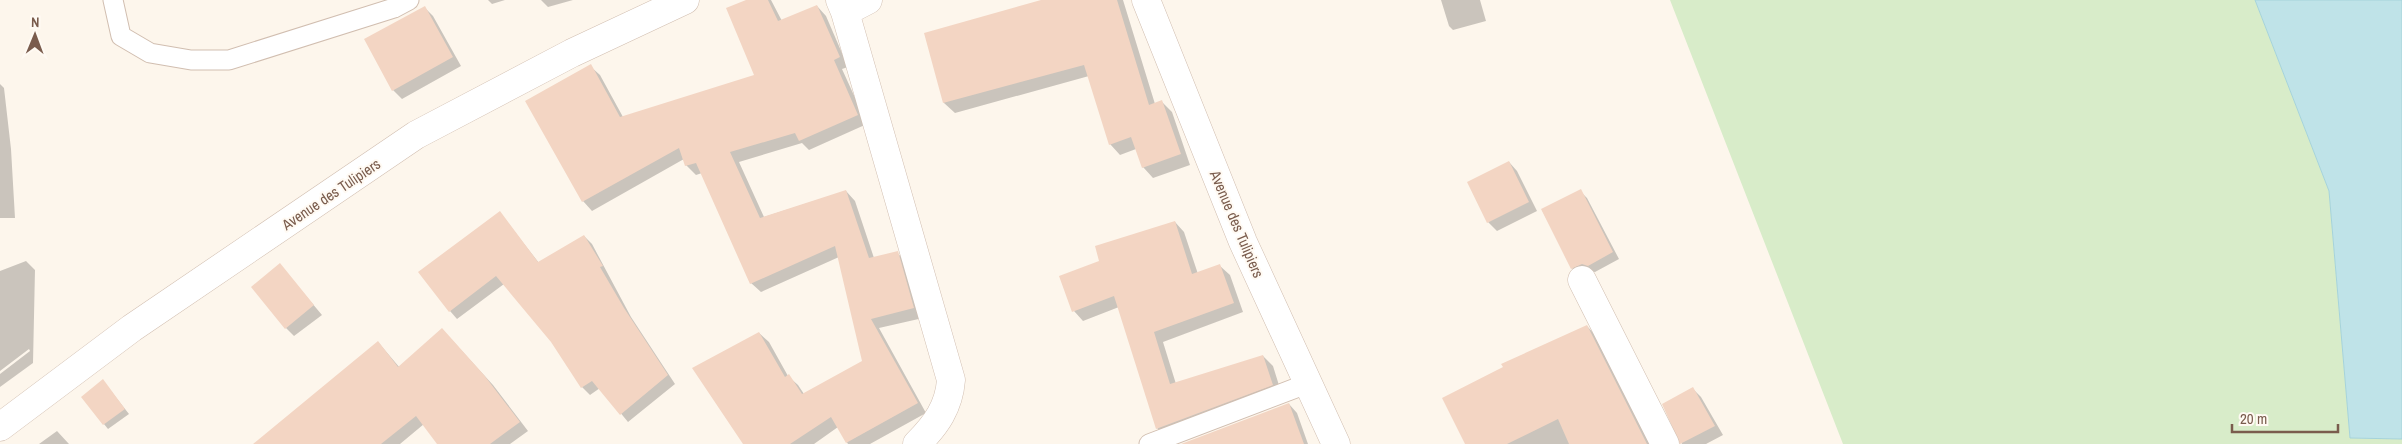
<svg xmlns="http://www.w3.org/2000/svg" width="2402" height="444" font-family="'Archivo Narrow',sans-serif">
<rect width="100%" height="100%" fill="#fdf6ec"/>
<!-- green -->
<path fill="#d8ecc9" d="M 1670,0 L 2255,0 L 2329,191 L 2350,438 L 2402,439 L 2402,444 L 1843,444 Z"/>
<!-- water -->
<path fill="#bfe3e8" stroke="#a5d3da" d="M 2255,0 L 2402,0 L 2402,439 L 2350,438 L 2329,191 Z"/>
<!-- shadow -->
<path fill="#0003" d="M 488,0 L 505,0 L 492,4 Z
M 541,0 L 573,0 L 548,7 Z
M 749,0 L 771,0 L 782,21 L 817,6 L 826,16 L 848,67 L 842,69 L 867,124 L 809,150 L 802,143 L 739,162 L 764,217 L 846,191 L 855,201 L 874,258 L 897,253 L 907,262 L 923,318 L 879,328 L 926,413 L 870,444 L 848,444 L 838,427 L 814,444 L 745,444 L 759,333 L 769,342 L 788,376 L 798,385 L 804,394 L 863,362 L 839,257 L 761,292 L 751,283 L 702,173 L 696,175 L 686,165 L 684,159 L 592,211 L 583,201 L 590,66 L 600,75 L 623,117 L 756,76 Z
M 1046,0 L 1123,0 L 1155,104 L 1162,102 L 1172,112 L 1190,165 L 1153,178 L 1143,167 L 1136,149 L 1120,155 L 1110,144 L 1089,76 L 955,113 L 944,103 L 925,34 Z
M 1441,0 L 1480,0 L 1486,21 L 1453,30 L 1449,26 Z
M 425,8 L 433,16 L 461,66 L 402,99 L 393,90 Z
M 0,84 L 4,88 L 11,149 L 15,218 L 0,218 Z
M 1509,162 L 1517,171 L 1537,211 L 1497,231 L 1488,222 Z
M 1580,191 L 1587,198 L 1619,259 L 1595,272 L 1590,271 L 1579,275 L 1572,268 L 1542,210 Z
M 500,213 L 539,263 L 584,236 L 592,244 L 631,317 L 675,384 L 628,422 L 600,388 L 590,395 L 582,387 L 552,341 L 504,284 L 457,319 L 450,311 Z
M 1175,222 L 1184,232 L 1198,274 L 1220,266 L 1230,275 L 1243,312 L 1163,342 L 1176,384 L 1263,356 L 1273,366 L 1282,395 L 1167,438 L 1157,428 L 1119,307 L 1083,321 L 1074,311 L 1101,262 Z
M 26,261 L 35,270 L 33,363 L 0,387 L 0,374 L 30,351 L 29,349 L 0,371 L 0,271 Z
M 280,265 L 322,315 L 294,336 L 286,328 Z
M 1587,326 L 1596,336 L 1652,444 L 1466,444 Z
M 451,339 L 493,385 L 528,431 L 510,444 L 439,444 L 424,424 L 400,444 L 255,444 L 378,342 L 400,368 Z
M 107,386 L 129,414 L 108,429 L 82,397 Z
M 1693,389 L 1701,397 L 1723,435 L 1706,444 L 1682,444 L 1664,405 Z
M 1289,404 L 1297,413 L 1308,444 L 1184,444 Z
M 57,431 L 69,444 L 39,444 Z"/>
<!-- building -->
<path fill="#f3d5c3" d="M 746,0 L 768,0 L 778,21 L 817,5 L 840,57 L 834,60 L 858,115 L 799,141 L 795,133 L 730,152 L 760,218 L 846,190 L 869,258 L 898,251 L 914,308 L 871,319 L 918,403 L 846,443 L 831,417 L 790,444 L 743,444 L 692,368 L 759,332 L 785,377 L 789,374 L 802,394 L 862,361 L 835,246 L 750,284 L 696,163 L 685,166 L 679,148 L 582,202 L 525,101 L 591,64 L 620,117 L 754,75 L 726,8 Z
M 1041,0 L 1117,0 L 1149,105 L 1162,100 L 1181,154 L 1142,168 L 1131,137 L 1109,145 L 1084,65 L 943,103 L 924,33 Z
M 425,6 L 453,57 L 392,91 L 364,39 Z
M 1509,161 L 1529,202 L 1487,223 L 1467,182 Z
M 1581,189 L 1613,252 L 1588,266 L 1582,264 L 1571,269 L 1541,209 Z
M 500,211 L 538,262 L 584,235 L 603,266 L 600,267 L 624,308 L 668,375 L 620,415 L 592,381 L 581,388 L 551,342 L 496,276 L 449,312 L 418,272 Z
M 1175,221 L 1192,274 L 1220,264 L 1234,303 L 1154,332 L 1170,384 L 1263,355 L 1273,385 L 1156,429 L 1114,296 L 1072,312 L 1059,276 L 1099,261 L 1095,246 Z
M 280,263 L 314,305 L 285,329 L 251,287 Z
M 1587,325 L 1647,444 L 1569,444 L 1558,419 L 1507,444 L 1465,444 L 1442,398 L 1503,367 L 1501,364 Z
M 442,328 L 484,375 L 520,422 L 490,444 L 437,444 L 416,416 L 381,444 L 253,444 L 378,341 L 398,367 Z
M 103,379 L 125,409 L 103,425 L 81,397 Z
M 1693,387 L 1715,426 L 1680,444 L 1662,404 Z
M 1289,403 L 1304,444 L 1181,444 Z"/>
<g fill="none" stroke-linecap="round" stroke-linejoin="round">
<defs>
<path id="service" d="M 113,0 L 121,36 L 150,53 L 191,60 L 229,60 L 394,8 L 409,0
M 1149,444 L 1309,383"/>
<path id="minor" d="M 840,0 L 845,12 L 951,380 C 949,407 936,425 917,444
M 1146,0 L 1243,242 L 1336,444
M 845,12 L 868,0
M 1582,280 L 1665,444
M 0,427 L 132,328 L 416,135 L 572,53 L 685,0"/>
</defs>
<!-- service casing -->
<use href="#service" stroke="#d1beb0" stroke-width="21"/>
<!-- minor casing -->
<use href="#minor" stroke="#d1beb0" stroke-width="29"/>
<!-- service -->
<use href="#service" stroke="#fff" stroke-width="19"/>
<!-- minor -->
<use href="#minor" stroke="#fff" stroke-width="28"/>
</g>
<g text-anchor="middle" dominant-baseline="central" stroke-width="4" stroke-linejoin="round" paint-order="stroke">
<!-- street labels -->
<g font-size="15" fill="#7a5c4d" stroke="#fffaf3">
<text transform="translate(331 194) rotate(-34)">Avenue des Tulipiers</text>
<text transform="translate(1237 224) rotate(67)">Avenue des Tulipiers</text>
</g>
</g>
<!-- north arrow -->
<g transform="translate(35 35) rotate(1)" stroke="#fffaf3" stroke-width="4" paint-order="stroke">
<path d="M0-4L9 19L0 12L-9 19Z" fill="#7a5c4d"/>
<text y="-8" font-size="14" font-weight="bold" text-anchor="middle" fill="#7a5c4d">N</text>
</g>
<!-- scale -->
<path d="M2232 424v8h106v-8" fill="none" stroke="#7a5c4d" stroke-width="2.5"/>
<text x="2240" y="424" font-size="15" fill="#7a5c4d" stroke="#fffaf3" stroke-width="4" paint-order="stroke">20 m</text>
</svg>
